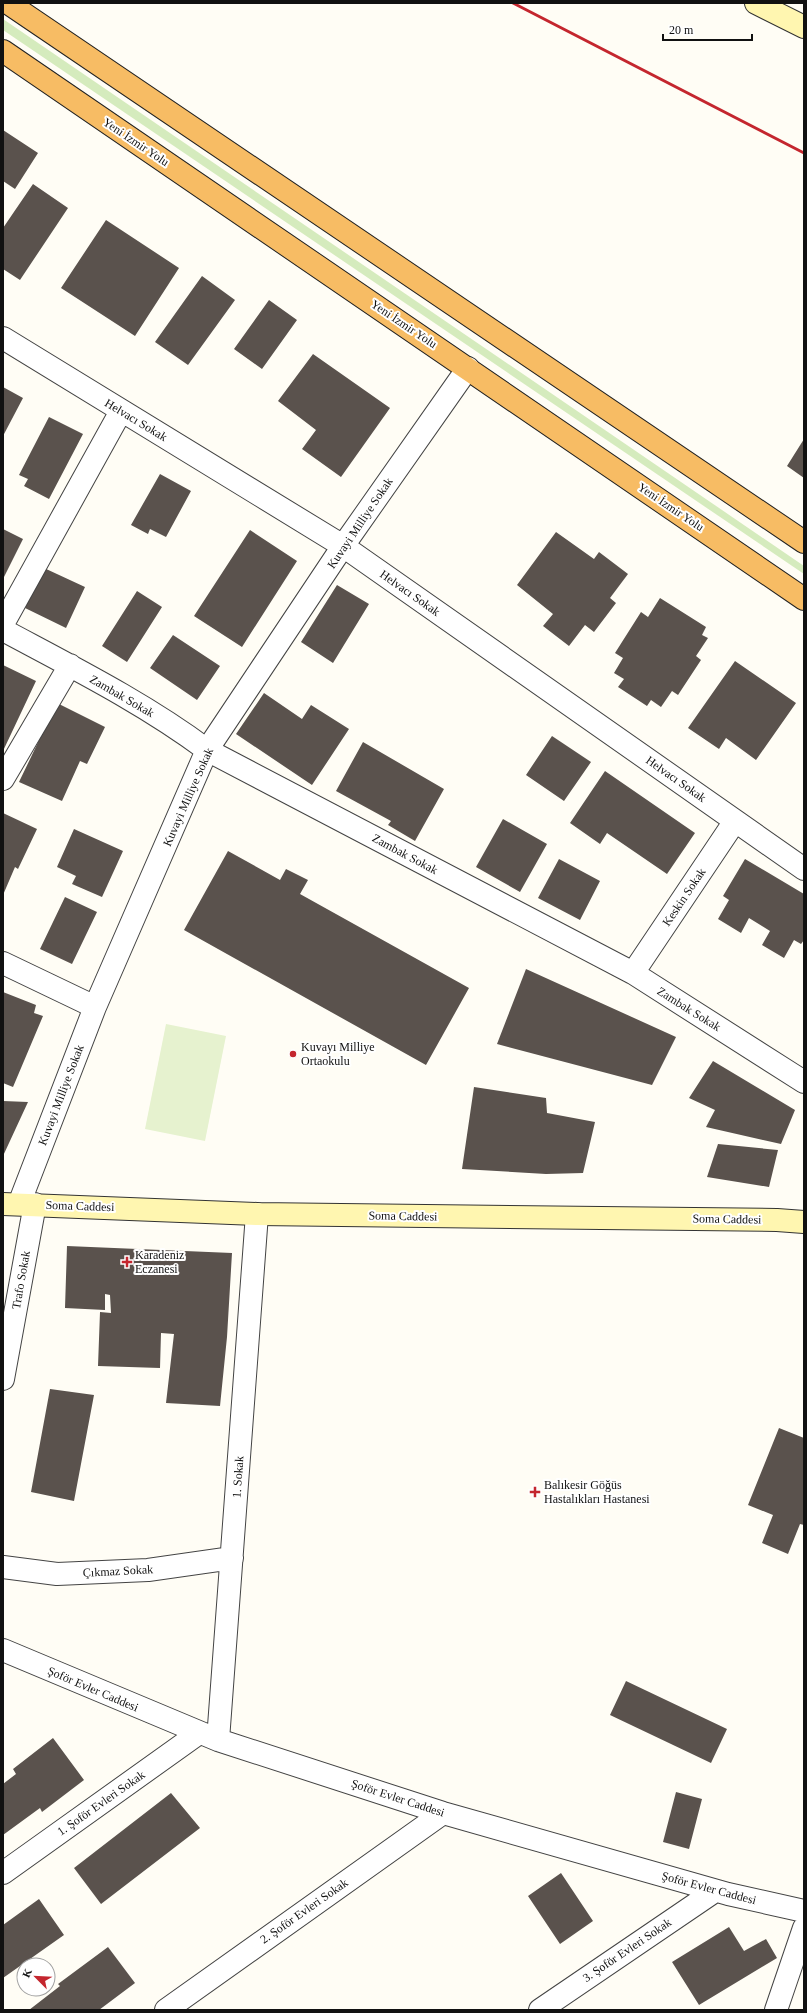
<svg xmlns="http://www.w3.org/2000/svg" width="807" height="2013" font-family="'Times New Roman',serif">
<rect width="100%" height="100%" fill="#fffdf5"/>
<!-- green -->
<path fill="#d5ebbd" d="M 3,19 L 804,566 L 804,574 L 3,30 Z"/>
<!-- pitch -->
<path fill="#e6f2cf" d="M 166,1024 L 226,1036 L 205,1141 L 145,1129 Z"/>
<!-- building -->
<path fill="#5a524d" d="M 3,130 L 38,153 L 15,189 L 3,181 Z
M 33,184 L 68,208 L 20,280 L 3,269 L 3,228 Z
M 106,220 L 179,268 L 135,336 L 61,288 Z
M 202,276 L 235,300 L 188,365 L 155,342 Z
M 269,300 L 297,320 L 262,369 L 234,349 Z
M 313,354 L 390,408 L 341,477 L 302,449 L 316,430 L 278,401 Z
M 3,387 L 23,398 L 3,436 Z
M 49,417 L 83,434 L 49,499 L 24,486 L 28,479 L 19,475 Z
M 804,439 L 804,478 L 787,466 Z
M 160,474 L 191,491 L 166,537 L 150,529 L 148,534 L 131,525 Z
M 3,529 L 23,539 L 3,579 Z
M 250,530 L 297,561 L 242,647 L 194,616 Z
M 556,532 L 594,559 L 599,552 L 628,574 L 610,598 L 616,603 L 594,632 L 585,625 L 569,646 L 543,626 L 553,614 L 517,585 Z
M 44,568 L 85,587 L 66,628 L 25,608 Z
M 337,585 L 369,604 L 333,663 L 301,642 Z
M 137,591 L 162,607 L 127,662 L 102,646 Z
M 660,598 L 706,627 L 702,635 L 708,638 L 696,656 L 701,660 L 678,695 L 672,691 L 661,707 L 651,700 L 647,706 L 618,687 L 624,679 L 614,673 L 623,658 L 615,653 L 641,612 L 648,617 Z
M 173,635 L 220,666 L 197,700 L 150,668 Z
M 735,661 L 796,703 L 756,760 L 726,738 L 719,749 L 688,728 Z
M 3,665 L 36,681 L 3,751 Z
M 264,693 L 302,719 L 311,705 L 349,729 L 312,785 L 236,734 Z
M 57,703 L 105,727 L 87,764 L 80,761 L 62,801 L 19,782 Z
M 552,736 L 591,762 L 564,801 L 526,775 Z
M 363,742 L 444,789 L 415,841 L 388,825 L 391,821 L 336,791 Z
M 605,771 L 695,833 L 667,874 L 607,833 L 600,844 L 570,823 Z
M 3,813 L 37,829 L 18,869 L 15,867 L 3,895 Z
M 503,819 L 547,844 L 520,892 L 476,867 Z
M 74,829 L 123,851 L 102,897 L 72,884 L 76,876 L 57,867 Z
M 228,851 L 280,880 L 286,869 L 308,880 L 300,894 L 469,988 L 426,1065 L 184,930 Z
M 559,859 L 600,881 L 580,920 L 538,898 Z
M 745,859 L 804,894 L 804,940 L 801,944 L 794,940 L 784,958 L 762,945 L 770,931 L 749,918 L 741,933 L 718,919 L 729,900 L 723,896 Z
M 65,897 L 97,912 L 72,964 L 40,949 Z
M 526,969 L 676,1037 L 652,1085 L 497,1044 Z
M 3,992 L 36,1005 L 34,1013 L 43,1016 L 13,1087 L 3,1083 Z
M 713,1061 L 795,1110 L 781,1144 L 706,1127 L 715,1110 L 689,1098 Z
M 474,1087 L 546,1098 L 547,1113 L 595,1122 L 583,1173 L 546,1174 L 462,1169 Z
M 3,1101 L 28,1102 L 3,1156 Z
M 718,1144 L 778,1150 L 769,1187 L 707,1177 Z
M 67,1246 L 232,1253 L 227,1337 L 220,1406 L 166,1403 L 174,1334 L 161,1333 L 160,1368 L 98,1366 L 100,1312 L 111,1313 L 110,1295 L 105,1294 L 105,1310 L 65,1308 Z
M 50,1389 L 94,1395 L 74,1501 L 31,1492 Z
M 779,1428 L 804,1438 L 804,1525 L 800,1524 L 788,1554 L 762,1543 L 773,1515 L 748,1505 Z
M 626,1681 L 727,1729 L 711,1763 L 610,1715 Z
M 53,1738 L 84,1780 L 42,1812 L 40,1808 L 3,1835 L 3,1784 L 16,1774 L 13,1769 Z
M 676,1792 L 702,1799 L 689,1849 L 663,1842 Z
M 171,1793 L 200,1828 L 101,1904 L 74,1868 Z
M 561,1873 L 593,1921 L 560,1944 L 528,1896 Z
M 39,1899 L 64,1935 L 3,1978 L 3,1925 Z
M 729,1927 L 744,1951 L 766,1939 L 777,1958 L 699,2005 L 672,1962 Z
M 108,1947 L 135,1983 L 99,2010 L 29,2010 L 60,1986 L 58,1984 Z"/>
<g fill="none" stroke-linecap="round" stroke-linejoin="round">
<defs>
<path id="minor" d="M 3,338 L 343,546 L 804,869
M 3,624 L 121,411
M 3,630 C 72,667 144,703 207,750 L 633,973 L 804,1082
M 3,779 L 70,665
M 3,963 L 95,1007
M 633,973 L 735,821
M 19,1204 L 95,1007 L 207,750 L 343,546 L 468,368
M 3,1379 L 35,1204
M 3,1567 L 57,1574 L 148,1570 L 232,1558
M 3,1650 L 218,1740 L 443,1813 L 728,1894 L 804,1911
M 218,1740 L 257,1214
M 3,1873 L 199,1733
M 166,2010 L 443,1813
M 540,2010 L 715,1891
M 776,2010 L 804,1928"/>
<path id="secondary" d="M 756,3 L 804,27
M 3,1204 L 257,1214 L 777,1220 L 804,1222"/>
<path id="trunk" d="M 8,3 L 804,542
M 3,51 L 804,599"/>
</defs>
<!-- minor casing -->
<use href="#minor" stroke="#444" stroke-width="24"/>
<!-- secondary casing -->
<use href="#secondary" stroke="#333" stroke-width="24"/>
<!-- trunk casing -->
<use href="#trunk" stroke="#222" stroke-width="24"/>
<!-- minor -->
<use href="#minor" stroke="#fff" stroke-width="22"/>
<!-- secondary -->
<use href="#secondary" stroke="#fff6b0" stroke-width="22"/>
<!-- trunk -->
<use href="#trunk" stroke="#f7bc64" stroke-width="22"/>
<!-- rail -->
<path stroke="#c4262e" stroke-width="3" d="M 513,3 L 804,153"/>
</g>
<!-- markers -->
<g fill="#c4262e" stroke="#fff" stroke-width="1.5">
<circle cx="293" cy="1054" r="4"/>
<path d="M125 1256h4v4h4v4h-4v4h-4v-4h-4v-4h4z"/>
<path d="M533 1486h4v4h4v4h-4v4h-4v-4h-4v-4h4z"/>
</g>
<g text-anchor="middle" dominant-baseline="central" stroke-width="4" stroke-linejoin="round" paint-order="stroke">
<!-- street labels -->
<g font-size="12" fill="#111" stroke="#fff">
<text transform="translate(136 142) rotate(34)">Yeni İzmir Yolu</text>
<text transform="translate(404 324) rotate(34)">Yeni İzmir Yolu</text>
<text transform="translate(136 420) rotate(31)">Helvacı Sokak</text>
<text transform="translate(671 507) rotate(34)">Yeni İzmir Yolu</text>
<text transform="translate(360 523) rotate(-56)">Kuvayi Milliye Sokak</text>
<text transform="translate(410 593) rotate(35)">Helvacı Sokak</text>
<text transform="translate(122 696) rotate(30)">Zambak Sokak</text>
<text transform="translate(676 779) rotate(35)">Helvacı Sokak</text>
<text transform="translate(188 797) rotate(-66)">Kuvayi Milliye Sokak</text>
<text transform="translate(405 854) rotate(28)">Zambak Sokak</text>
<text transform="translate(684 897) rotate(-56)">Keskin Sokak</text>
<text transform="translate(689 1009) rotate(32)">Zambak Sokak</text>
<text transform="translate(61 1095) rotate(-69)">Kuvayi Milliye Sokak</text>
<text transform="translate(80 1206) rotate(2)">Soma Caddesi</text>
<text transform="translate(403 1216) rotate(1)">Soma Caddesi</text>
<text transform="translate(727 1219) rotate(1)">Soma Caddesi</text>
<text transform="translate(21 1280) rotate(-80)">Trafo Sokak</text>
<text transform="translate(238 1477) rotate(-86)">1. Sokak</text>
<text transform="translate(118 1571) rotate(-3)">Çıkmaz Sokak</text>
<text transform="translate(93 1689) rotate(23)">Şoför Evler Caddesi</text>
<text transform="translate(398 1798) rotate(18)">Şoför Evler Caddesi</text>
<text transform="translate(101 1803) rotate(-35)">1. Şoför Evleri Sokak</text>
<text transform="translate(709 1888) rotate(15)">Şoför Evler Caddesi</text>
<text transform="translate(304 1911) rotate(-35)">2. Şoför Evleri Sokak</text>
<text transform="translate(627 1950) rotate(-34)">3. Şoför Evleri Sokak</text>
</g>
<!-- poi labels -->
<g font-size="12" fill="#111" stroke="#fff" text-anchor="start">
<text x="301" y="1047">Kuvayı Milliye<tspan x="301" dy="14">Ortaokulu</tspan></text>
<text x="135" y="1255">Karadeniz<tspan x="135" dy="14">Eczanesi</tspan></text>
<text x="544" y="1485">Balıkesir Göğüs<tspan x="544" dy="14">Hastalıkları Hastanesi</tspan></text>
</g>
</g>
<!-- border -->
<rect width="807" height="2013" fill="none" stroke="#111111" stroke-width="8"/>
<!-- north arrow -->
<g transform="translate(36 1977) rotate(294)"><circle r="19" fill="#ffffff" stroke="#a0a0a0"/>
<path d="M0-3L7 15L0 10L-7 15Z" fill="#c4262e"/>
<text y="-6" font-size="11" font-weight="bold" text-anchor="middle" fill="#111111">K</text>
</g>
<!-- scale -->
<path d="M663 34v6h89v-6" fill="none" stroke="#111111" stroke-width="2"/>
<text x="669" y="34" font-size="12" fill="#111111" stroke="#ffffff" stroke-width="3" paint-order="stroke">20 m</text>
</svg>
